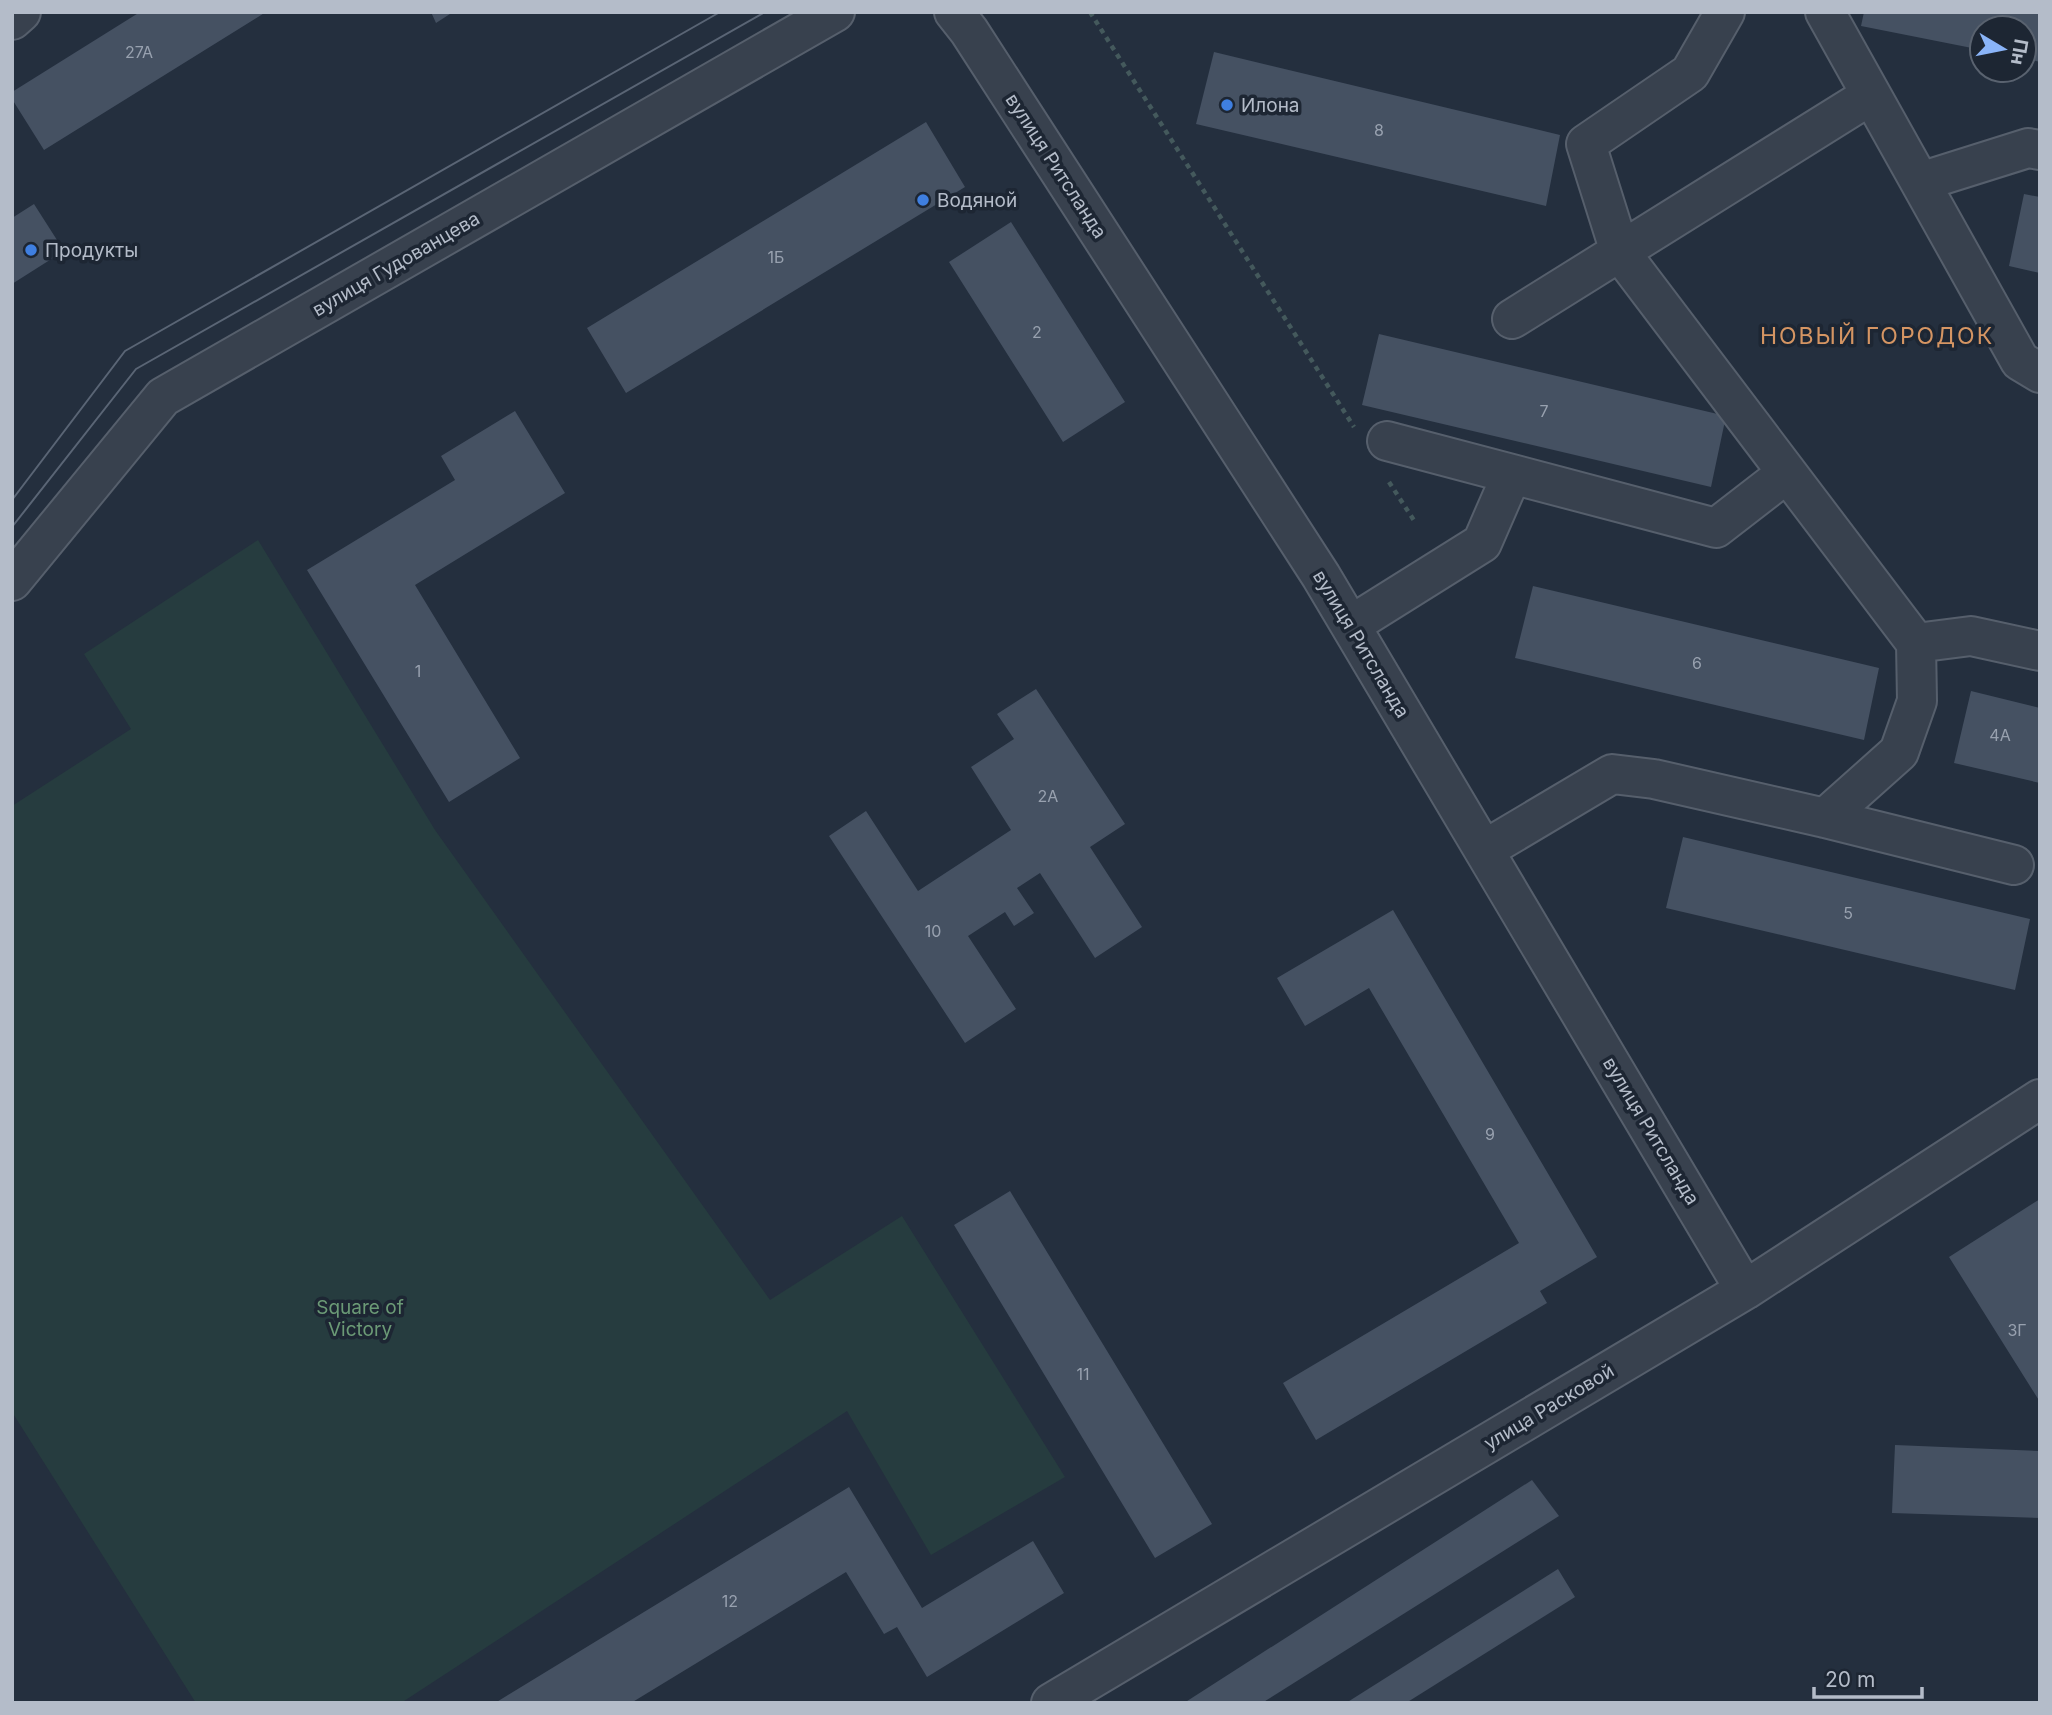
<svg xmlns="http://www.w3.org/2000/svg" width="2052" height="1715" font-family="Inter,sans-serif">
<rect width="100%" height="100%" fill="#242f3e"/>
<!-- green -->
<path fill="#263c3f" d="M 258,540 L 435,830 L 770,1300 L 902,1216 L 1065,1477 L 931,1555 L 847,1411 L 401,1703 L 196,1703 L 12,1412 L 12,806 L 131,729 L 84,654 Z"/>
<!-- building -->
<path fill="#455162" d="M 140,12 L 266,12 L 44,150 L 12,99 L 12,92 Z
M 431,12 L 453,12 L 436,23 Z
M 1864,12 L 2040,12 L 2040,62 L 2024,58 L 2024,28 L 1982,28 L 1982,50 L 1861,26 Z
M 1214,52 L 1560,135 L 1546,206 L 1196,124 Z
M 926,122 L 965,187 L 626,393 L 587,328 Z
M 2024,194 L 2040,197 L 2040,273 L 2009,266 Z
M 34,204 L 64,251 L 12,284 L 12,218 Z
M 1011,222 L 1125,402 L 1063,442 L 949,262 Z
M 1379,334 L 1726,416 L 1711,487 L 1362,405 Z
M 515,411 L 565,493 L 415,585 L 520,758 L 449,802 L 307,570 L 455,480 L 441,456 Z
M 1533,586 L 1879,668 L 1864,740 L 1515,658 Z
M 1036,689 L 1125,824 L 1090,847 L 1142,927 L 1095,958 L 1040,873 L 1017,888 L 1034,913 L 1014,926 L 1005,912 L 968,936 L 1016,1009 L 965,1043 L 829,836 L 866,811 L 918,891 L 1011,830 L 971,767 L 1014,739 L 997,714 Z
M 1971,691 L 2040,708 L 2040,783 L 1954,763 Z
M 1683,837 L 2030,919 L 2015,990 L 1666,908 Z
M 1393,910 L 1597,1257 L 1540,1291 L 1547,1303 L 1316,1440 L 1283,1383 L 1519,1243 L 1369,988 L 1305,1026 L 1277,978 Z
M 1010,1191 L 1212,1524 L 1155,1558 L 954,1225 Z
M 2040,1199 L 2040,1402 L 1949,1257 Z
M 1895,1445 L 2040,1451 L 2040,1518 L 1892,1513 Z
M 1532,1480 L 1559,1516 L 1262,1703 L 1184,1703 Z
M 849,1487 L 922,1608 L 1033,1541 L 1064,1593 L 927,1677 L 897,1627 L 884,1634 L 846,1572 L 631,1703 L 495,1703 Z
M 1558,1569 L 1575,1597 L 1406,1703 L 1346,1703 Z"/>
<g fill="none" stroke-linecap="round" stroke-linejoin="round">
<defs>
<path id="minor" d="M 954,12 L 969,31 L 1321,576 L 1745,1290
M 1725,12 L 1690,73 L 1586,144 L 1620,252 L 1916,643 L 1917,701 L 1899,752 L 1825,818
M 1825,12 L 2020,361 L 2040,373
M 12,20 L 21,12
M 1920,182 L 2028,148 L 2040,150
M 1512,319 L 1871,95
M 1387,441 L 1716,528 L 1787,473
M 12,581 L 163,397 L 835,12
M 1351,625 L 1482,543 L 1512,474
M 1916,643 L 1971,636 L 2040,651
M 1484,850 L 1612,774 L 1654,779 L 1825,818 L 2014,865
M 1051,1703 L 1745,1290 L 2040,1099"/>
</defs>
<!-- minor casing -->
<use href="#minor" stroke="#565f6c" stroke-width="42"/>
<!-- path -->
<path stroke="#44595c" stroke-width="4.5" stroke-dasharray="5 5" stroke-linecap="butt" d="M 1090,12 L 1354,427
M 1389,482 L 1415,522"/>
<!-- minor -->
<use href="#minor" stroke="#38414e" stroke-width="38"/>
<!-- tram -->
<path stroke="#5a6575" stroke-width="2" d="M 12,500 L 125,351 L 720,12
M 12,527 L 136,369 L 765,12"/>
</g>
<!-- markers -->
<g fill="#3f7fe0" stroke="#1d2633" stroke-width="2.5">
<circle cx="1227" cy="105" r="7"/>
<circle cx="923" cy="200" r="7"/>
<circle cx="31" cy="250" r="7"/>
</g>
<g text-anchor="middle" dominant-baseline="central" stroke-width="7" stroke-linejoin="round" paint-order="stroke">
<!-- number labels -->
<g font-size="16" fill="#98a1af">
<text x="139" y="52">27А</text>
<text x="1379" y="130">8</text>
<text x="776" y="257">1Б</text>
<text x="1037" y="332">2</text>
<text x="1544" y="411">7</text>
<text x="1697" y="663">6</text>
<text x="418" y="671">1</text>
<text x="2000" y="735">4А</text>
<text x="1048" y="796">2А</text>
<text x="1848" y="913">5</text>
<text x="933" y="931">10</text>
<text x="1490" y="1134">9</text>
<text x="2017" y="1330">3Г</text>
<text x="1083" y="1374">11</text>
<text x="730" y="1601">12</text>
</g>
<!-- poi labels -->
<g font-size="19" fill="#b4bcc9" stroke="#1d2633" text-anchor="start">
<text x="1241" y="105">Илона</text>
<text x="937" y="200">Водяной</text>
<text x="45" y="250">Продукты</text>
</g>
<!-- street labels -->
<g font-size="19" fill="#b4bcc9" stroke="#1d2633">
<text transform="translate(1056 166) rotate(57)">вулиця Ритсланда</text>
<text transform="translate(396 264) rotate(-30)">вулиця Гудованцева</text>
<text transform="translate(1361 644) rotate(59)">вулиця Ритсланда</text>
<text transform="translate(1651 1131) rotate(59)">вулиця Ритсланда</text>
<text transform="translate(1549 1407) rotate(-31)">улица Расковой</text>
</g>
<!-- park labels -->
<g font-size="19" fill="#6b9a76" stroke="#1d2633">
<text x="360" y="1307">Square of<tspan x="360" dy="22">Victory</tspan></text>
</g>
<!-- quarter labels -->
<g font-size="23" letter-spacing="2" fill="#d59563" stroke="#1d2633">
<text x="1877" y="336">НОВЫЙ ГОРОДОК</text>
</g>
</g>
<!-- border -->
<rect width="2052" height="1715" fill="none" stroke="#b4bcc9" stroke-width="28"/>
<!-- north arrow -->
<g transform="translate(2003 49) rotate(100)"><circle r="33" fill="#1d2633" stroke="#59626f" stroke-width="2"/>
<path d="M0-5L12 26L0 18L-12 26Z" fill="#8ab4f8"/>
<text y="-10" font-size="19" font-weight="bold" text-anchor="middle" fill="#b4bcc9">Пн</text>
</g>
<!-- scale -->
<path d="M1814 1687v10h108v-10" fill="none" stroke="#b4bcc9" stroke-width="3.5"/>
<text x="1825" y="1687" font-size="21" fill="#b4bcc9" stroke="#1d2633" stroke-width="5" paint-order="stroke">20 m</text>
</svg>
